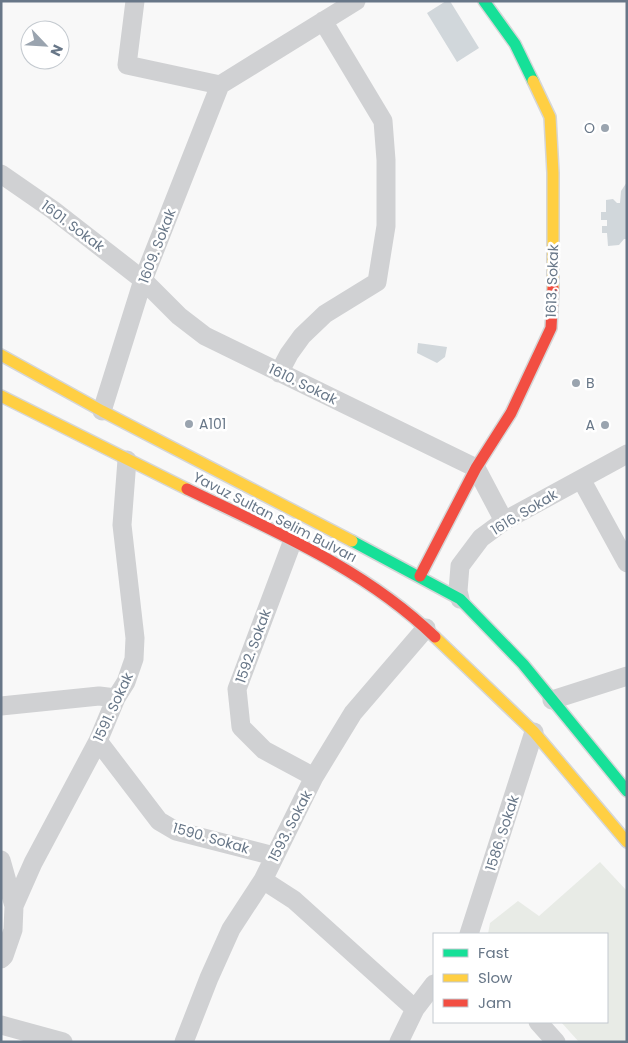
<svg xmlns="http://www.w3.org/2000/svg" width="628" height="1043" font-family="Poppins,sans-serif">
<rect width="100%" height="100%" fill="#f8f8f8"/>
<!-- green -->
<path fill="#e8ebe6" d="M 600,862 L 627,891 L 627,1042 L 579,1042 L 561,1022 L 607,1022 L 607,934 L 488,934 L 490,923 L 518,901 L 539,916 Z"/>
<!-- water -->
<path fill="#d1d7db" d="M 446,1 L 450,1 L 479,48 L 457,62 L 427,13 Z
M 627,182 L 627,239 L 624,239 L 619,245 L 608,246 L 607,233 L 602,233 L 602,226 L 607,226 L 607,220 L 601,220 L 601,212 L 606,212 L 606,200 L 613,199 L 617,203 L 620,203 L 621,191 Z
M 418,343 L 447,347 L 445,357 L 437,363 L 417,353 Z"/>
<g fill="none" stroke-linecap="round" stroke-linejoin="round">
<defs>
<path id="fast" d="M 484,1 L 515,44 L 533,81
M 352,541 L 460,599 L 523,664 L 627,791"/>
<path id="slow" d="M 533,81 L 550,117 L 553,173 L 553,288
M 1,355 L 102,411 L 352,541
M 1,396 L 187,489
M 435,637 L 534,732 L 627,842"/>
<path id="jam" d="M 187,489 C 274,531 365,569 435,637
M 420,576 L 476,468 L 511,413 L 551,328 L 553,288"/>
</defs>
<!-- fast casing -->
<use href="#fast" stroke="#d5d6d7" stroke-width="14"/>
<!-- slow casing -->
<use href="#slow" stroke="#d5d6d7" stroke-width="14"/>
<!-- jam casing -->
<use href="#jam" stroke="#d5d6d7" stroke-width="14"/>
<!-- street -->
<path stroke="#d0d1d3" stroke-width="19" d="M 135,1 L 127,65 L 220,85
M 1,174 L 53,210 L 143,280 L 179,316 L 205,336 L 476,468 L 504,521
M 279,373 L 289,354 L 302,336 L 325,314 L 377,282 L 386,226 L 386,160 L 383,121 L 323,21
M 102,411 L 143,280 L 220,85 L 356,1
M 581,479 L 627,563
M 293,540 L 237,689 L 241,727 L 264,750 L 314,777
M 460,599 L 458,591 L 460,566 L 481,538 L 504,521 L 627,454
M 552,700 L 627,676
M 1,706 L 99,696 L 116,698
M 98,741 L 159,821 L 176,831 L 274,856
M 1,860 L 14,906 L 13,930 L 4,956 L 1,959
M 263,880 L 294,900 L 415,1009
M 14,906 L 33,863 L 98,741 L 116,698 L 126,682 L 134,659 L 135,638 L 122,525 L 127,460
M 469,934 L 534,732
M 538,1022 L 556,1042
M 1,1025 L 63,1042
M 184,1042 L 209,978 L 231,929 L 263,880 L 314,777 L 353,713 L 426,628
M 399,1042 L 415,1009 L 434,984"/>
<!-- fast -->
<use href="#fast" stroke="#16e098" stroke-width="11"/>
<!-- slow -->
<use href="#slow" stroke="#ffcf43" stroke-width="11"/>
<!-- jam -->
<use href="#jam" stroke="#f24e42" stroke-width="11"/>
</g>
<!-- markers -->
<g fill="#9aa4af" stroke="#fff" stroke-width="2">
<circle cx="605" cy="128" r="5"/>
<circle cx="576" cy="383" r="5"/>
<circle cx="189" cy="424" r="5"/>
<circle cx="605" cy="425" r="5"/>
</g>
<g text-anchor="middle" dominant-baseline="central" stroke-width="5" stroke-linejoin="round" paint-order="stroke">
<!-- poi labels -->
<g font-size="14" fill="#687788" stroke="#fff" text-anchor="end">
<text x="595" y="128">O</text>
<text x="586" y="383" text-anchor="start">B</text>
<text x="199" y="424" text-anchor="start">A101</text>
<text x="595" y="425">A</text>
</g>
<!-- street labels -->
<g font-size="14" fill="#687788" stroke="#fff">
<text transform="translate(73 226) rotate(37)">1601. Sokak</text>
<text transform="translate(157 246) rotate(-69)">1609. Sokak</text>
<text transform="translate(552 281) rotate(-88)">1613. Sokak</text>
<text transform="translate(303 384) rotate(26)">1610. Sokak</text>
<text transform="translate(524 512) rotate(-31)">1616. Sokak</text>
<text transform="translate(275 517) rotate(27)">Yavuz Sultan Selim Bulvarı</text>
<text transform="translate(253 646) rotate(-70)">1592. Sokak</text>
<text transform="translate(113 707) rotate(-65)">1591. Sokak</text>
<text transform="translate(290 826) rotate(-63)">1593. Sokak</text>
<text transform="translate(502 833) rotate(-72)">1586. Sokak</text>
<text transform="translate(211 838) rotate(16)">1590. Sokak</text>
</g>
</g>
<!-- border -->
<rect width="628" height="1043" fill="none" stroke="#687788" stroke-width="5"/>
<!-- legend -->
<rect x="433" y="933" width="175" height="90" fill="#ffffff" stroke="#c3c9cf"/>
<rect x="443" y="949" width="25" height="8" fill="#16e098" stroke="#c3c9cf"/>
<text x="478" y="958" font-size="15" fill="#687788">Fast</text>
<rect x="443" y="974" width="25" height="8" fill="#ffcf43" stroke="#c3c9cf"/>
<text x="478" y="983" font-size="15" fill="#687788">Slow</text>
<rect x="443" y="999" width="25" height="8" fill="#f24e42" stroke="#c3c9cf"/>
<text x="478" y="1008" font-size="15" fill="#687788">Jam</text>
<!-- north arrow -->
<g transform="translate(45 45) rotate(115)"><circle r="24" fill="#ffffff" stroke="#c3c9cf"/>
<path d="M0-4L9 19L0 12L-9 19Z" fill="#9aa4af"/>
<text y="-8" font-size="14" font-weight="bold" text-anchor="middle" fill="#687788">N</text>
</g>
</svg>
